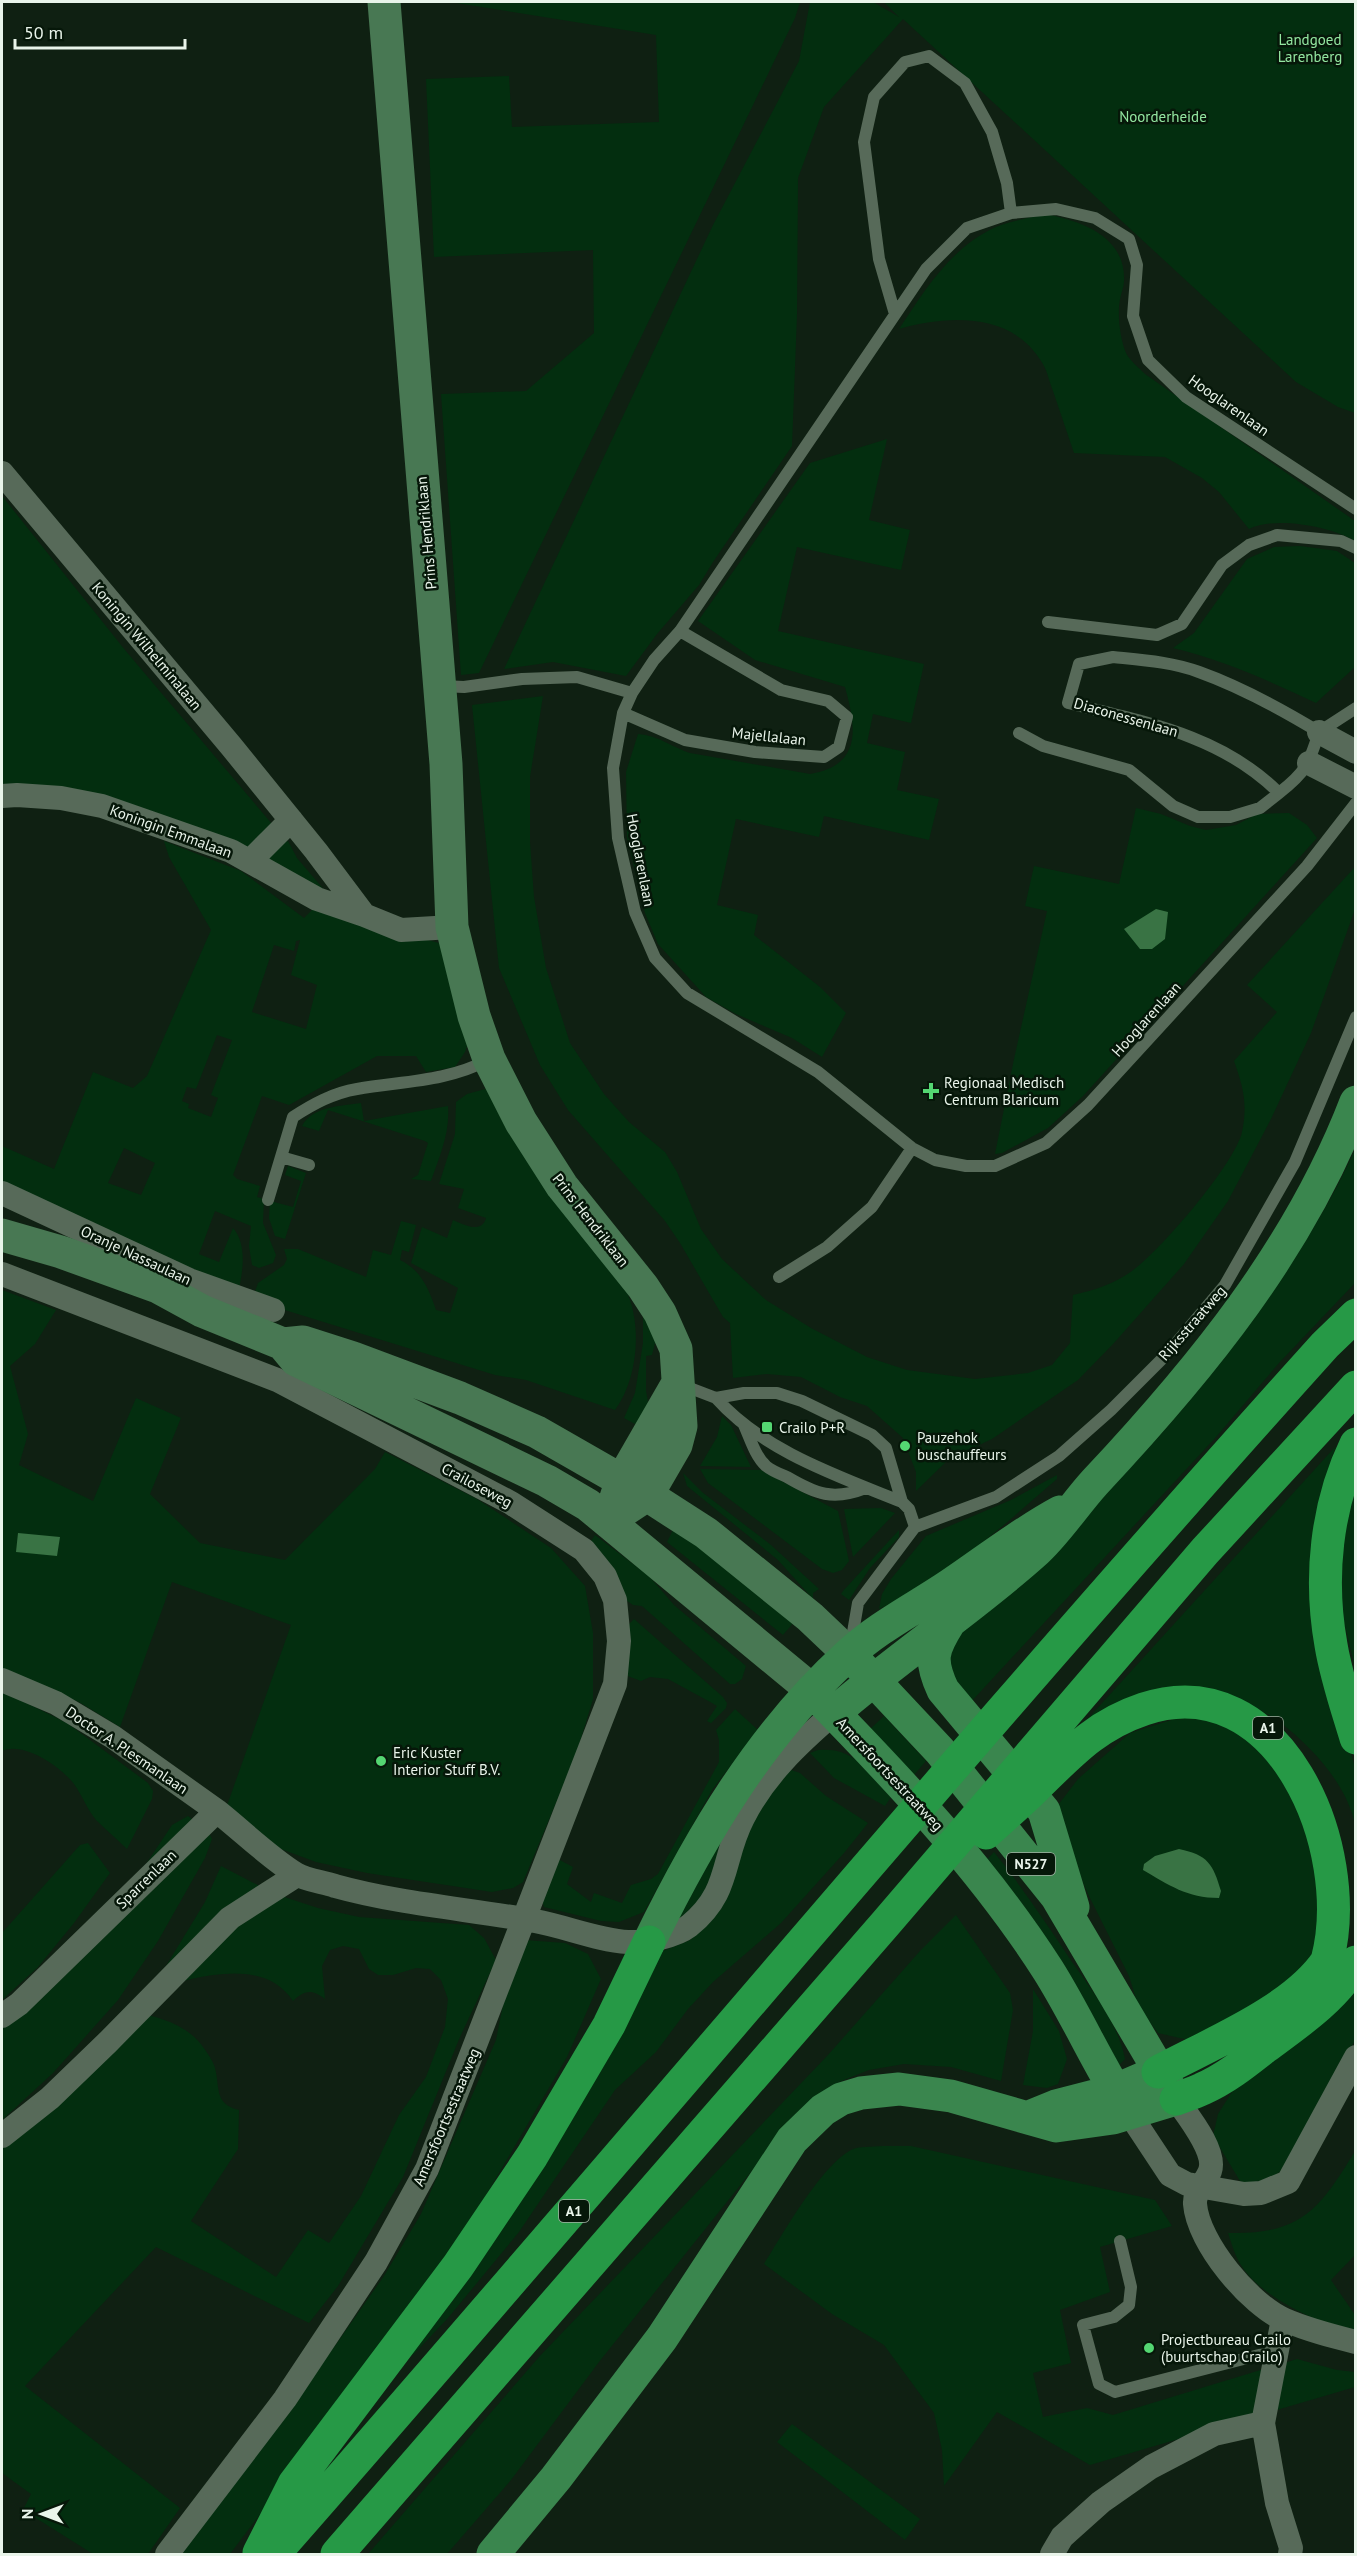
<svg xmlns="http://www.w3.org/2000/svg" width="1357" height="2556" font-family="'PT Sans',sans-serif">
<rect width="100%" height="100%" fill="#0f2012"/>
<!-- green -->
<path fill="#032e0f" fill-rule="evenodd" d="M 450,2 L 800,2 L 795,18 L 479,673 L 461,675 L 441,394 L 526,391 L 594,333 L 593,250 L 434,257 L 426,79 L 509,76 L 512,127 L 659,122 L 656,35 Z
M 810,2 L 873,2 L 899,17 L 884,2 L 1355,2 L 1355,413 L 1338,407 L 1296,382 L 903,19 L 824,107 L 798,178 L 797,314 L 792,446 L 713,562 L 699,585 L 657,634 L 626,676 L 553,662 L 504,669 L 713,225 L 799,61 Z
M 1045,214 C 1081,221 1126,236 1124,281 C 1124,287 1121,293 1120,299 C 1117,314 1120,339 1126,353 C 1130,361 1139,368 1145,374 L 1355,521 L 1355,541 C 1330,526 1275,516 1249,529 L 1219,492 L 1202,478 L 1165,457 L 1074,453 C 1067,432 1060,412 1053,391 C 1049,381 1047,369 1041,361 C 1011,312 948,315 899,329 C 925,290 951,247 996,227 C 1011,221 1028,218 1045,214 Z
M 887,439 L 869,520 L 910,530 L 901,570 L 797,547 L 778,631 L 924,664 L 911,723 L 873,714 L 867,743 L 905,752 L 897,790 L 939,799 L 929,840 L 824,816 L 819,837 L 736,819 L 717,905 L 758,915 L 754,935 L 820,987 L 846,1013 L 822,1057 L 792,1038 L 736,1014 L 706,997 L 658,944 L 645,913 L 627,837 L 626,772 L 638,734 C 660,736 669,746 690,753 L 810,774 C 863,765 856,727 845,687 L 755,660 L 698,621 L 810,463 Z
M 2,496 L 125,650 L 272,824 L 246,851 L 2,787 Z
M 1300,546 L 1337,551 L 1355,563 L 1355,667 L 1316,703 C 1269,681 1224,660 1173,648 L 1194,633 L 1247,559 L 1274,547 Z
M 543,696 L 530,777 L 530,842 L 534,897 L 546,968 L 570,1043 L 604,1094 L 629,1122 L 665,1152 L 677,1172 L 701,1229 L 722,1259 L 766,1300 L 811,1328 L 867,1357 L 907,1370 L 975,1379 L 1028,1373 L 1052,1365 L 1070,1343 L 1073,1295 C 1095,1290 1114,1284 1132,1271 C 1159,1252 1235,1164 1242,1132 C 1248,1103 1243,1087 1234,1061 L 1277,1012 L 1247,985 L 1355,867 L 1355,909 L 1311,1033 L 1271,1119 L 1228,1201 L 1214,1221 L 1184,1264 L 1114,1343 L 1078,1380 L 992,1439 L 949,1459 L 916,1491 L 916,1472 L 903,1438 L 867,1406 L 840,1397 L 801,1377 L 767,1374 L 733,1378 L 730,1323 L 723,1317 L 680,1243 L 665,1221 L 568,1110 L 540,1065 L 499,968 L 472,705 Z
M 1136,808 L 1161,814 L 1190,826 L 1206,830 L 1236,825 L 1257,814 L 1289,813 L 1307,825 L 1317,838 L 1083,1096 L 1048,1128 L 1002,1153 L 995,1154 L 1014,1059 L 1047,911 L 1025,906 L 1034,866 L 1119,884 Z
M 164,841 L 241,871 L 304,918 L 317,905 L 404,934 L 443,944 L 468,1043 L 465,1052 L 455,1067 L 426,1072 L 416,1056 L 377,1056 L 289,1105 L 262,1096 L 233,1175 L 237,1179 L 260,1186 L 257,1197 L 264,1199 L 263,1223 L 276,1255 L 273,1263 L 259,1268 L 252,1265 L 249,1246 L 251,1226 L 215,1211 L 199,1254 L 219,1262 L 233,1228 C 247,1244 243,1270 239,1289 L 2,1186 L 2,1146 L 54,1169 L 93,1072 L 133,1088 L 147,1076 L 211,930 L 169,857 ZM 300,940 L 291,975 L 317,985 L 306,1029 L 252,1012 L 274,945 L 294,951 L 296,941 ZM 217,1035 L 232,1040 L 211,1095 L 218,1098 L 211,1117 L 188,1108 L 189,1104 L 182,1101 L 187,1087 L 196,1089 ZM 124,1148 L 155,1163 L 141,1195 L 108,1183 Z
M 288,841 L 297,858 L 326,892 L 264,863 L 281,844 Z
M 489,1088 L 625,1288 C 643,1323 638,1379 615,1410 L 526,1380 L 495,1375 L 252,1300 L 258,1283 L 284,1265 L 287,1259 L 284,1249 L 298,1249 L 366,1277 L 373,1250 L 391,1255 L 401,1221 L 416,1225 L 409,1252 L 402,1250 L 400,1260 C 421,1270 429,1289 436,1310 L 450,1313 L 458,1288 L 411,1263 L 422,1227 L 447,1238 L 453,1220 C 464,1225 482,1234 486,1218 L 458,1208 L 464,1189 L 439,1184 L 455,1134 L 456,1102 L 467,1094 Z
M 361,1103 L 364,1121 L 448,1106 C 450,1133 440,1155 431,1181 L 411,1179 L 418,1175 L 428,1143 L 425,1141 L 328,1110 L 319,1131 L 302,1126 C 312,1106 342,1106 361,1103 Z
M 1355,1149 L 1355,1283 L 1279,1363 L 1216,1437 L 970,1703 C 958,1685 941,1664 955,1642 C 972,1615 998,1594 1021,1574 C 1046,1551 1070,1529 1094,1505 C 1170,1429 1238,1347 1296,1256 C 1318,1221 1339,1186 1355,1149 Z
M 288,1166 L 306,1173 L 285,1239 L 275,1236 L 269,1218 L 270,1201 L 293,1207 L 301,1181 L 285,1175 Z
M 2,1290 L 56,1310 L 35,1344 L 10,1366 L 28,1434 L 19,1465 L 93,1501 L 136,1398 L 181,1418 L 150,1494 L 200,1543 L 285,1560 L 375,1469 L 385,1452 L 477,1499 L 551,1548 L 585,1586 L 593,1633 L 593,1699 L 576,1755 L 523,1882 L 513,1888 L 492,1892 L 367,1873 L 316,1862 L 281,1849 L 250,1832 L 224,1814 L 291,1625 L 172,1582 L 120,1727 L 79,1702 L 2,1670 Z
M 643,1311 L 657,1335 L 652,1355 L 646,1356 L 646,1391 L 649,1407 L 640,1423 L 635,1424 L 624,1418 L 635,1393 L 643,1343 Z
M 722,1416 L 731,1425 L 751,1467 L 700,1466 L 717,1437 Z
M 1336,1446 L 1331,1460 L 1345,1730 L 1355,1768 L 1355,1824 C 1346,1784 1313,1748 1281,1723 C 1267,1712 1247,1705 1231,1698 L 1063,1746 Z
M 700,1469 L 761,1470 L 838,1511 L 849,1561 L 842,1570 L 833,1573 L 822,1569 L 708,1483 Z
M 683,1473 L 702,1492 L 771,1545 L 819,1589 L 813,1593 L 813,1599 L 778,1560 L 687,1486 Z
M 1057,1475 L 1057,1479 C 1002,1526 946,1579 879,1609 L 882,1594 L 891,1579 L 926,1536 L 1011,1500 Z
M 1355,1492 L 1355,1668 L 1338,1596 L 1344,1527 Z
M 881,1508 L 895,1513 L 853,1557 L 844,1509 Z
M 674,1528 L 794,1622 L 783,1635 L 667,1542 Z
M 899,1530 L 899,1537 L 870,1568 L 849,1600 L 841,1594 L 843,1591 Z
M 595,1535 L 649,1576 L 674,1605 L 746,1666 L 742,1679 L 735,1684 L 730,1684 L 642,1606 L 633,1605 L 624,1599 L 589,1544 Z
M 634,1619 L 723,1697 L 727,1703 L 726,1708 L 711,1723 L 707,1721 L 717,1706 L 712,1703 L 668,1679 L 650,1677 L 641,1681 L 625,1675 L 628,1625 Z
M 2,1691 L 67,1723 L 148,1783 L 153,1791 L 152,1799 L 127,1849 C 117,1839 106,1830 96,1820 C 87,1809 82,1795 74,1784 C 61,1767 24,1741 2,1751 Z
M 735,1709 L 758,1730 L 712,1790 L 644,1912 L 619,1922 L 601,1921 L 544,1907 L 540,1893 L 554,1857 L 573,1867 L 567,1884 L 591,1902 L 590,1905 L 594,1893 L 622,1903 L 631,1885 L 651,1879 L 658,1874 L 719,1762 L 719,1740 L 716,1730 Z
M 1200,1711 L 1279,1746 L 1334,1922 L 1296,1979 L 1197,2042 L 1158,2033 L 1139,2008 L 1129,1976 L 1088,1894 L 1052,1813 L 1078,1779 L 1130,1733 Z
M 884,1716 L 926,1761 L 909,1781 L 867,1732 Z
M 776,1744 L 704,1896 L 678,1921 L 712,1837 Z
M 818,1750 C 856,1747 868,1772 891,1797 L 885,1806 L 834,1778 L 810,1753 Z
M 791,1770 L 800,1773 L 826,1796 L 868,1823 L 844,1853 L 781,1923 L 713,1982 L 688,2009 L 656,2052 L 615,2090 L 519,2232 L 448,2318 L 414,2354 L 399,2362 L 658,1953 L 690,1940 L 713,1916 L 755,1815 L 773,1788 Z
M 188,1816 L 208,1831 L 212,1839 L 205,1858 L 158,1941 L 118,2000 L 53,2073 L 2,2120 L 2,2029 L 32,2006 L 136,1879 L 172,1825 Z
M 88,1843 L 110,1873 L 74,1923 L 38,1967 L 2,2000 L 2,1933 L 80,1845 Z
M 994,1852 C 1022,1887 1047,1924 1072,1962 C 1093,1992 1118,2023 1125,2059 L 1116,2068 L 978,1869 Z
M 221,1866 L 275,1894 L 318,1908 L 359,1917 L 469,1925 L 484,1938 L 496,1960 L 460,2037 L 403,2177 L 338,2286 L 309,2323 L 156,2247 L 25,2386 L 180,2508 L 148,2554 L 93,2554 L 23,2510 L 31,2494 L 2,2473 L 2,2149 L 10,2143 L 135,2012 C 156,2017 175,2021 192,2035 C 200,2041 210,2056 214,2065 C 221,2084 212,2104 239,2110 L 238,2149 L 191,2221 L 276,2277 L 308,2230 L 329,2243 L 361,2196 L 399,2115 L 426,2077 L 445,2027 L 448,1999 L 441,1980 L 430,1969 L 416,1968 L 393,1975 L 378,1975 L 369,1969 L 359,1949 L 343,1946 L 330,1950 L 322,1966 L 325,1999 C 312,1989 305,1990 293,2001 C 263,1955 195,1978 152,1989 L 205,1902 Z
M 956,1915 L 1010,1993 L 1013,2010 L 1001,2081 L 951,2067 L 904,2064 L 869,2070 L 839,2082 L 808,2105 L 762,2158 L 599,2362 L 511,2480 L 447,2554 L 368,2554 L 539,2357 L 828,2055 L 920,1951 Z
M 524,1940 L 565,1943 L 588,1954 L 601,1979 L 567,2057 L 458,2243 L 375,2362 L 230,2554 L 177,2554 L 337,2343 L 384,2276 L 421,2214 L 496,2040 L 509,1975 Z
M 1355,1980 L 1355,2040 L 1294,2161 L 1269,2180 L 1245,2183 L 1240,2181 L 1213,2136 L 1218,2114 L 1232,2092 L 1332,2012 Z
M 1033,1989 L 1059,2031 L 1067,2059 L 1058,2084 L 1047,2088 L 1023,2085 L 1033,2031 Z
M 883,2146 L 911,2146 L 1155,2200 L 1172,2226 L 1100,2247 L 1110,2292 L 1060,2310 L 1071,2363 L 1033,2373 L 1043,2417 L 1087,2408 L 1113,2415 L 1297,2359 L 1337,2370 L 1355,2372 L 1355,2387 L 1090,2465 L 997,2412 L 944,2486 L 942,2450 L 934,2413 L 884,2345 L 832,2314 L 764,2264 C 783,2234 820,2167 851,2150 C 858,2146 873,2147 883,2146 Z
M 1355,2151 L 1355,2255 L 1331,2280 L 1355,2315 L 1355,2334 L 1345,2333 C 1309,2316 1258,2297 1238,2260 C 1234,2252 1231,2242 1228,2233 C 1301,2235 1320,2209 1355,2151 Z
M 792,2424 L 920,2519 L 905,2540 L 777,2442 Z"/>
<!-- water -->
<path fill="#397344" d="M 1156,909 L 1168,912 L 1165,939 L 1152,949 L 1140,949 L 1124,929 Z
M 18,1533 L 60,1537 L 57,1556 L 16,1552 Z
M 1179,1849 C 1208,1855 1213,1864 1221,1891 L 1219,1898 C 1187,1898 1169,1885 1143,1870 L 1144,1864 L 1155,1856 Z"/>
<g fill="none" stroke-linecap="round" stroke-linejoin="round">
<!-- service -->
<path stroke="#576a59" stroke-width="12" d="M 895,314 L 879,259 L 864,142 L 874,97 L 905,62 L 929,56 L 965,83 L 992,132 L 1007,183 L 1011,213
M 1356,509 L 1186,397 L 1148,360 L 1133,316 L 1137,265 L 1129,239 L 1095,218 L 1056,209 L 1011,213 L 967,228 L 926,269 L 680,631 L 654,660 L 632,693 L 623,713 L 613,768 L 618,838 L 635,912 L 655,958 L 687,993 L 818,1072 L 912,1148 L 935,1160 L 966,1166 L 995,1166 L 1046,1143 L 1088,1105 L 1307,866 L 1356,803
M 1048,622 L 1157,635 L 1182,624 L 1222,565 L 1249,545 L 1277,535 L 1341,541 L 1356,548
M 1113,657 C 1142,660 1172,662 1199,672 C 1241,687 1281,709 1319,732 C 1309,764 1306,772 1279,793 C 1221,735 1145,722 1068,703 L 1079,664 Z
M 441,686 L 464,687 L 522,679 L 577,677 L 632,693
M 623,713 L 685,740 L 755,752 L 824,757 L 839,747 L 847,717 L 828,701 L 781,690 L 680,631
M 1319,732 L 1356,708
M 1019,733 L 1043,746 L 1129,770 L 1173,806 L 1198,817 L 1230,817 L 1260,808 L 1279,793
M 281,1157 L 309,1165
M 268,1200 L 293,1117 C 313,1104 333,1093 357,1089 C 402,1081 446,1082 488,1060
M 779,1277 L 827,1247 L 872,1207 L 912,1148
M 682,1385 L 716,1398 L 744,1393 L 777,1393 L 802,1401 L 872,1435 L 886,1448 L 902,1502
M 716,1398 C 763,1451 838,1476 902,1502 L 909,1509 L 915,1527
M 744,1425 C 750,1438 755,1456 766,1466 C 772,1471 780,1474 787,1477 C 816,1494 833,1501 866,1488
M 851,1644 L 858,1603 L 915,1527 L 996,1497 L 1059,1456 L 1111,1410 L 1165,1356 L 1225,1285 L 1295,1162 L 1356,1017
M 1120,2241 L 1131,2287 L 1129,2305 L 1114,2317 L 1083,2325 L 1099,2384 L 1115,2392 L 1259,2355 L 1276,2353"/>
<!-- minor -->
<path stroke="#576a59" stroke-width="24" d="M 2,473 L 231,746 L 316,851 L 364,915 L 401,930 L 452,927
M 1319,732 L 1356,752
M 1309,763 L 1356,787
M 2,796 L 17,795 L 61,798 L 102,806 L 231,851 L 317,899 L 364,915
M 250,861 L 291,820
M 2,1193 L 189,1280 L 273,1310
M 2,1274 L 277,1380 L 511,1503 L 584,1550 L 605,1576 L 615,1600 L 619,1641 L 615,1684 L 427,2169 L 376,2262 L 285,2399 L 167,2554
M 2,1680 L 56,1703 L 113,1737 L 217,1811
M 2,2016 L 19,2004 L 217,1811 C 241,1830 271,1859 296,1874 C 306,1880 323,1882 335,1886 C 400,1904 469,1909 535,1921 C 567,1927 597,1940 628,1942 C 645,1943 676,1936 689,1926 C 731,1892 721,1860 743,1818 C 764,1776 798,1744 834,1713
M 1176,2099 C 1187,2115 1217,2151 1210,2171 C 1206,2182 1194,2192 1195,2204 C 1198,2243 1250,2305 1285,2320 C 1308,2330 1332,2336 1356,2342
M 1129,2113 L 1170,2175 L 1187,2184 L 1244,2194 L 1261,2193 L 1288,2182 L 1356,2057
M 2,2136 L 50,2098 L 108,2042 L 230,1918 L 297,1875
M 1263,2423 L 1277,2503 L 1291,2548 L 1290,2554
M 1052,2554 L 1062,2537 L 1101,2502 L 1151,2467 L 1214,2434 L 1263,2423 L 1283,2319"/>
<!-- secondary -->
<path stroke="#487853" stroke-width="33" d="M 384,2 L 446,764 L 452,927 L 474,1016 L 489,1059 L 521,1122 L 562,1186 L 643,1287 L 660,1313 L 676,1349 L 681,1426 L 676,1445 L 647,1495 L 609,1520
M 2,1235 L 61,1252 L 158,1287 L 202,1311 L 283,1344 L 303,1342 L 353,1358 L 460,1398 L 537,1432 L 647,1495 L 706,1533 L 810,1617 L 849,1654
M 286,1348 L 296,1360 L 547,1481 L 588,1505 L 813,1691
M 615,1501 L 621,1482 L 678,1383"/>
<!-- primary -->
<path stroke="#3a864e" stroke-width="33" d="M 949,1623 C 932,1650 929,1660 943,1690 L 1044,1811 L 1073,1907
M 818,1697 C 901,1782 984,1870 1048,1970 C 1077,2016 1099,2067 1129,2113
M 834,1713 C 898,1657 969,1611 1033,1554 C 1056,1534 1074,1505 1095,1482 C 1201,1369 1300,1248 1356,1102
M 649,1942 C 701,1836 760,1735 848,1655 C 878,1627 916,1608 950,1585 C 987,1560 1021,1533 1060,1512
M 1029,2117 L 1056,2106 L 1114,2091 L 1158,2072
M 493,2554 L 556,2478 L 662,2338 L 792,2140 L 823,2110 L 841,2099 L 861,2093 L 899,2089 L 951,2096 L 1056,2126 L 1113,2118 L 1176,2099 L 1057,1897 L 940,1751 L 849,1654"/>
<!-- motorway -->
<path stroke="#269946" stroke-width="33" d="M 1356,1444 C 1326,1506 1319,1578 1331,1645 C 1336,1676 1347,1708 1356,1738
M 986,1833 C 1002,1818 1020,1803 1036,1787 C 1071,1753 1096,1725 1144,1709 C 1279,1664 1357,1848 1327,1961 C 1293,2011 1210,2044 1158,2072
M 1176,2099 C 1184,2096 1194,2093 1202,2089 C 1225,2079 1245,2063 1264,2048 C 1298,2023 1334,1999 1356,1962
M 259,2553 L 294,2484 L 458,2266 L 532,2156 L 609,2025 L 649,1942
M 274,2554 C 626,2153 967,1742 1325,1345 L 1356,1315
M 337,2554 L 886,1923 L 1205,1551 L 1356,1387"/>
</g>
<!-- markers -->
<g fill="#54d672" stroke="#061709" stroke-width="2">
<path d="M928 1082h6v6h6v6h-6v6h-6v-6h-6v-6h6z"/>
<rect x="761" y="1421" width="12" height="12" rx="3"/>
<circle cx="905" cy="1446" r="6"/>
<circle cx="381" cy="1761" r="6"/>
<circle cx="1149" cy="2348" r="6"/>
</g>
<g text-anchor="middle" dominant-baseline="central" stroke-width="5" stroke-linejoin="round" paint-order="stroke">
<!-- shield labels -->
<g fill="#061709" stroke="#a5b2a6" stroke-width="1.5">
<rect x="1253" y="1717" width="30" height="22" rx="4.5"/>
<rect x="1007" y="1853" width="48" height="22" rx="4.5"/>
<rect x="559" y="2200" width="30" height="22" rx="4.5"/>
</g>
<g font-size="14" font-weight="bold" fill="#e9f4ea">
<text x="1268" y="1728">A1</text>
<text x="1031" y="1864">N527</text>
<text x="574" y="2211">A1</text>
</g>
<!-- park labels -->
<g font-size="15" fill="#93e6a0" stroke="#061709">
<text x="1310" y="39">Landgoed<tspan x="1310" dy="17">Larenberg</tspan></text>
<text x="1163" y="116">Noorderheide</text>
</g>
<!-- street labels -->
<g font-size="15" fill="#e9f4ea" stroke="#061709">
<text transform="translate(1229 405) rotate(35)">Hooglarenlaan</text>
<text transform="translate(426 533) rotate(-95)">Prins Hendriklaan</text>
<text transform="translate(147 646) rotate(50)">Koningin Wilhelminalaan</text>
<text transform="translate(1126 717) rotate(16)">Diaconessenlaan</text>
<text transform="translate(769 736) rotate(6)">Majellalaan</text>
<text transform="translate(171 831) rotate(20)">Koningin Emmalaan</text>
<text transform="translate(641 860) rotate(79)">Hooglarenlaan</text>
<text transform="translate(1146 1019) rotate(-48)">Hooglarenlaan</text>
<text transform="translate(591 1220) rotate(52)">Prins Hendriklaan</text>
<text transform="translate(136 1255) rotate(25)">Oranje Nassaulaan</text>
<text transform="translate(1192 1323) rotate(-49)">Rijksstraatweg</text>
<text transform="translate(477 1485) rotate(28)">Crailoseweg</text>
<text transform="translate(127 1750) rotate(34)">Doctor A. Plesmanlaan</text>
<text transform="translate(890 1774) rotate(47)">Amersfoortsestraatweg</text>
<text transform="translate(146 1879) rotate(-44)">Sparrenlaan</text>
<text transform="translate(446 2117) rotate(-67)">Amersfoortsestraatweg</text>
</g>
<!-- poi labels -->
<g font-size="15" fill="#e9f4ea" stroke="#061709" text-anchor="start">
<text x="944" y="1082">Regionaal Medisch<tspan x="944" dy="17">Centrum Blaricum</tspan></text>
<text x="779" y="1427">Crailo P+R</text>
<text x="917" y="1437">Pauzehok<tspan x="917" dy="17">buschauffeurs</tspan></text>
<text x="393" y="1752">Eric Kuster<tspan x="393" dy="17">Interior Stuff B.V.</tspan></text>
<text x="1161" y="2339">Projectbureau Crailo<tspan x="1161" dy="17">(buurtschap Crailo)</tspan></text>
</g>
</g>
<!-- border -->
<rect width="1357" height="2556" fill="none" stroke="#e9f4ea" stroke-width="6"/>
<!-- north arrow -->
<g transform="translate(42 2514) rotate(270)" stroke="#061709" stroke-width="4.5" paint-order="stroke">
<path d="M0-4.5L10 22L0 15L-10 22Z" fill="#e9f4ea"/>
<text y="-9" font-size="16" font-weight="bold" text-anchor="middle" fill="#e9f4ea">N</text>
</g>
<!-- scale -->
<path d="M15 39v9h170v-9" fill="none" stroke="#e9f4ea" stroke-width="3"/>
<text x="24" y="39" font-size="18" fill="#e9f4ea" stroke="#061709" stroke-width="4.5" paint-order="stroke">50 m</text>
</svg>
